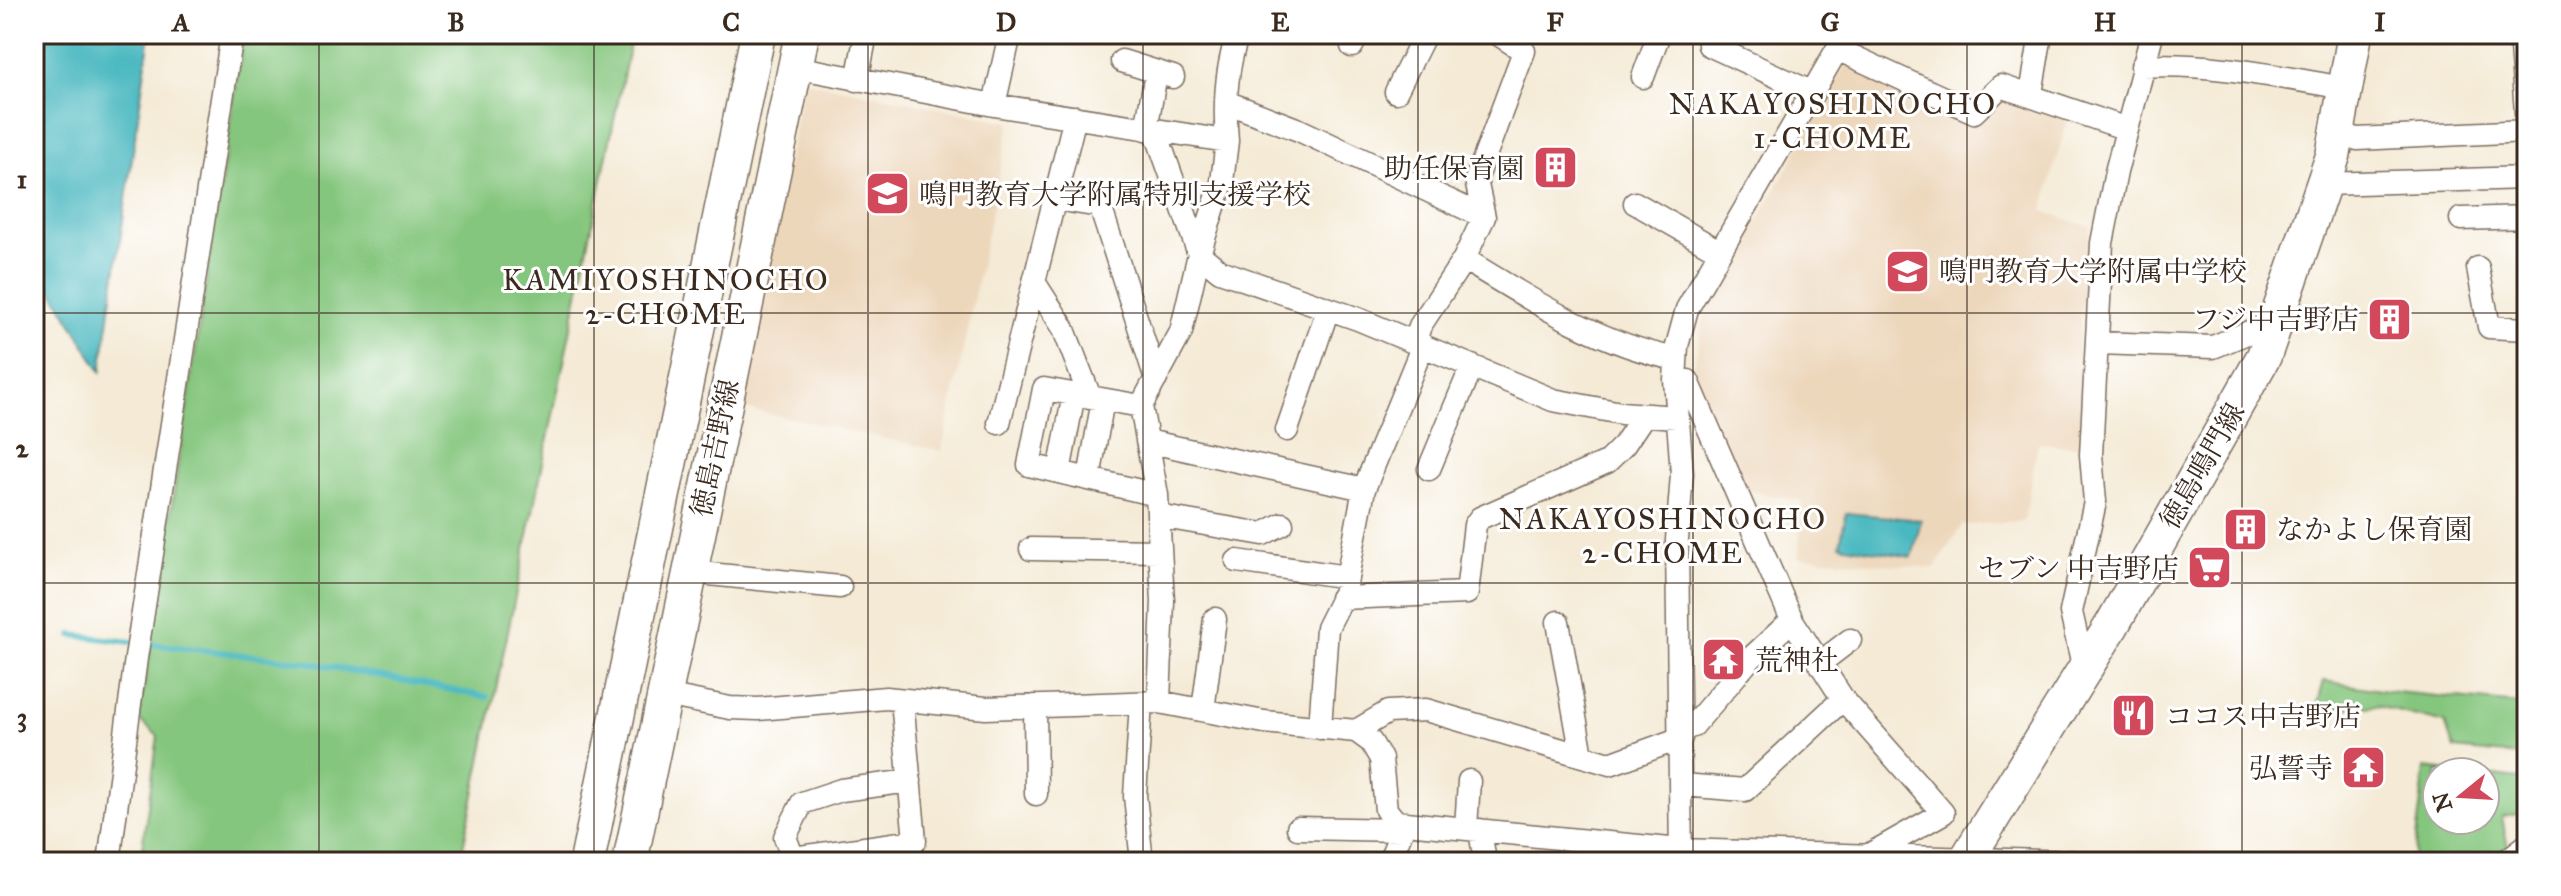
<svg xmlns="http://www.w3.org/2000/svg" width="2561" height="896" font-family="'IM FELL Great Primer','Noto Serif JP',serif">
<rect width="100%" height="100%" fill="#fff"/>
<filter id="ink" filterUnits="userSpaceOnUse"><feTurbulence type="fractalNoise" baseFrequency=".0125" numOctaves="2"/><feDisplacementMap in="SourceGraphic" scale="16" xChannelSelector="R" yChannelSelector="G"/><feConvolveMatrix kernelMatrix="1 2 1 2 8 2 1 2 1" color-interpolation-filters="sRGB"/></filter>
<filter id="wash" filterUnits="userSpaceOnUse"><feTurbulence type="fractalNoise" baseFrequency=".006" numOctaves="4" result="noise"/><feDisplacementMap in="SourceGraphic" scale="32" xChannelSelector="R" yChannelSelector="G"/><feGaussianBlur stdDeviation="1.8" result="paint"/><feColorMatrix in="noise" values="0 0 0 0 0 0 0 0 0 0 0 0 0 0 0 0 0 1.4 0 .05"/><feComposite in="paint" operator="in"/></filter>
<g filter="url(#wash)">
<rect width="100%" height="100%" fill="#f4ead5"/>
<!-- built -->
<path fill="#edd7bb" d="M 1847,62 L 1973,120 L 2005,98 L 2068,115 L 2043,211 L 2090,227 L 2079,340 L 2084,447 L 2038,443 L 2024,521 L 1962,525 L 1935,568 L 1799,557 L 1801,501 L 1746,490 L 1693,371 L 1705,315 Z
M 804,81 L 1010,122 L 942,451 L 738,407 Z"/>
<!-- green -->
<path fill="#85c67e" stroke="#60784e" stroke-width="2" d="M 244,34 L 632,34 L 460,862 L 140,862 L 158,736 L 139,720 Z
M 2324,681 L 2386,691 L 2518,704 L 2527,731 L 2527,756 L 2454,749 L 2445,723 L 2377,706 L 2316,710 Z
M 2425,768 L 2460,772 L 2437,772 L 2437,820 L 2485,820 L 2485,775 L 2527,780 L 2527,813 L 2502,817 L 2508,848 L 2479,862 L 2413,862 Z"/>
<!-- water -->
<path fill="#49b8c0" stroke="#42716f" stroke-width="2" d="M 34,34 L 150,34 L 101,372 L 34,260 Z
M 1846,513 L 1921,520 L 1912,557 L 1840,545 Z"/>
<g fill="none" stroke-linecap="round" stroke-linejoin="round">
<!-- stream -->
<path stroke="#49b8c0" stroke-width="6" d="M 72,635 L 132,642
M 143,643 L 306,662 L 487,697"/>
</g>
</g>
<g filter="url(#ink)">
<g fill="none" stroke-linecap="round" stroke-linejoin="round">
<defs>
<path id="street" d="M 1709,34 L 1709,45 L 1813,93
M 2520,34 L 2527,125
M 1352,46 L 1358,34
M 1839,50 L 1974,112 L 2001,86 L 2127,129
M 1122,61 L 1173,77
M 2142,66 C 2210,62 2278,77 2345,88
M 795,67 L 994,105 L 1227,141 C 1224,105 1226,68 1238,34
M 1643,77 L 1659,34
M 857,80 L 866,34
M 1396,92 L 1425,34
M 2031,94 L 2041,34
M 1226,102 L 1299,130 L 1484,217
M 994,105 L 1010,34
M 1146,129 L 1156,74
M 1155,130 L 1199,254 L 1222,182 L 1227,141
M 2338,132 L 2357,139 L 2527,131
M 2324,184 L 2527,178
M 1055,199 L 1100,206 L 1156,379
M 1635,203 L 1719,251
M 2461,219 L 2527,217
M 1464,259 C 1531,300 1599,344 1676,359
M 2478,268 L 2489,327 L 2527,329
M 1034,282 L 1063,327 L 1090,397
M 1415,341 L 1420,326 L 1464,259 L 1484,217 L 1476,180 L 1524,51 L 1498,34
M 2097,343 L 2213,347 L 2276,321
M 1675,380 L 1688,381 L 1792,620 L 1843,699 L 1943,813 L 1867,856
M 1141,406 L 1044,389 L 1029,465 L 1157,495
M 999,423 L 1075,117
M 1287,430 L 1328,309
M 1147,441 L 1364,489
M 1429,469 L 1472,366
M 1059,472 L 1074,394
M 1089,478 L 1103,400
M 1158,516 L 1263,534 L 1282,524
M 1031,549 L 1160,551
M 1237,561 L 1347,577
M 689,572 L 840,587
M 1341,598 L 1467,593 L 1475,525 L 1480,518 L 1607,462 L 1624,445 L 1644,415
M 1558,622 L 1582,756
M 1820,663 L 1850,640
M 2084,670 L 2071,612 L 2095,502 L 2091,455 L 2102,243 L 2116,172 L 2152,34
M 665,695 L 730,708 L 758,709 L 886,698 L 986,708 L 1159,702 L 1264,722 L 1356,731 L 1371,742 L 1381,759 L 1386,810 L 1396,822 L 1680,850 L 2072,862
M 902,700 L 915,841 L 793,858 L 785,837 L 802,803 L 841,790 L 910,781
M 1159,702 L 1163,601 L 1157,495 L 1141,406 L 1181,332 L 1199,254 L 1220,271 L 1358,319 L 1553,400 L 1621,413 L 1676,417
M 1141,703 L 1135,796 L 1142,862
M 1035,706 L 1036,794
M 1203,710 L 1215,619
M 1320,728 L 1327,628 L 1344,594 L 1364,489 L 1423,345
M 1681,730 L 1693,726 L 1750,659 L 1792,620
M 1356,731 L 1388,712 L 1426,710 L 1610,764 L 1681,738
M 1682,785 L 1745,790 L 1843,699
M 1298,828 L 1401,830
M 1466,828 L 1469,781
M 1480,830 L 1485,862
M 109,862 L 136,658 L 232,34
M 1389,862 L 1405,823
M 1681,862 L 1677,540 L 1682,474 L 1675,380 L 1677,346 L 1687,309 L 1846,34
M 2505,862 L 2527,845"/>
<path id="primary" d="M 587,862 L 758,34
M 630,862 L 802,34
M 1965,862 L 2112,625 L 2264,356 L 2333,156 L 2355,34"/>
</defs>
<!-- street casing -->
<use href="#street" stroke="#7c6d5e" stroke-width="25"/>
<!-- primary casing -->
<use href="#primary" stroke="#7c6d5e" stroke-width="37"/>
<!-- street -->
<use href="#street" stroke="#fff" stroke-width="22"/>
<!-- primary -->
<use href="#primary" stroke="#fff" stroke-width="34"/>
</g>
</g>
<!-- grid -->
<path fill="none" stroke="#3b2a1e" stroke-width="2" stroke-opacity="0.55" d="M 319,34 L 319,862M 594,34 L 594,862M 868,34 L 868,862M 1143,34 L 1143,862M 1418,34 L 1418,862M 1693,34 L 1693,862M 1967,34 L 1967,862M 2242,34 L 2242,862M 34,313 L 2527,313M 34,583 L 2527,583"/>
<!-- icons -->
<defs>
<symbol id="building-square" viewBox="-11 -11 22 22"><rect x="-9" y="-9" width="18" height="18" rx="4" fill="#d1495b" stroke="#fff"/><path d="M-4-6H4V6H1V3H-1V6H-4ZM-2.5-4.3h1.7v1.8h-1.7ZM.8-4.3h1.7v1.8H.8ZM-2.5-1h1.7V.8h-1.7ZM.8-1h1.7V.8H.8Z" fill="#fff"/></symbol>
<symbol id="school-square" viewBox="-11 -11 22 22"><rect x="-9" y="-9" width="18" height="18" rx="4" fill="#d1495b" stroke="#fff"/><path d="M0-5L7-2L0 1L-7-2ZM-4 1L0 2.5L4 1V4Q0 6-4 4Z" fill="#fff"/></symbol>
<symbol id="supermarket-square" viewBox="-11 -11 22 22"><rect x="-9" y="-9" width="18" height="18" rx="4" fill="#d1495b" stroke="#fff"/><path d="M-6-5.5h2.5l.6 2H6L4.5 2H-2.5L-4.4-4H-6ZM-1.5 3.2a1.3 1.3 0 1 0 .1 0ZM3 3.2a1.3 1.3 0 1 0 .1 0Z" fill="#fff"/></symbol>
<symbol id="temple-square" viewBox="-11 -11 22 22"><rect x="-9" y="-9" width="18" height="18" rx="4" fill="#d1495b" stroke="#fff"/><path d="M0-6L5-2H3V0L6.5 2.5H4V6H1.5V3h-3V6H-4V2.5H-6.5L-3 0V-2H-5Z" fill="#fff"/></symbol>
<symbol id="restaurant-square" viewBox="-11 -11 22 22"><rect x="-9" y="-9" width="18" height="18" rx="4" fill="#d1495b" stroke="#fff"/><path d="M-5-6h1v4h1v-4h1v4h1v-4h1v5L-1.5 .5V6h-2V.5L-5-1ZM5-6V6H3V1.5H1.5Q1.5-4 5-6Z" fill="#fff"/></symbol>
</defs>
<g fill-rule="evenodd">
<use href="#building-square" x="1530" y="142" width="51" height="51"/>
<use href="#school-square" x="862" y="168" width="51" height="51"/>
<use href="#school-square" x="1882" y="246" width="51" height="51"/>
<use href="#building-square" x="2364" y="294" width="51" height="51"/>
<use href="#building-square" x="2220" y="504" width="51" height="51"/>
<use href="#supermarket-square" x="2184" y="542" width="51" height="51"/>
<use href="#temple-square" x="1698" y="634" width="51" height="51"/>
<use href="#restaurant-square" x="2108" y="690" width="51" height="51"/>
<use href="#temple-square" x="2338" y="742" width="51" height="51"/>
</g>
<g text-anchor="middle" dominant-baseline="central" stroke-width="6" stroke-linejoin="round" paint-order="stroke">
<!-- poi labels -->
<g font-size="28" fill="#3b2a1e" stroke="#fff" text-anchor="start">
<text x="1524" y="168" text-anchor="end">助任保育園</text>
<text x="919" y="194">鳴門教育大学附属特別支援学校</text>
<text x="1939" y="271">鳴門教育大学附属中学校</text>
<text x="2359" y="319" text-anchor="end">フジ中吉野店</text>
<text x="2276" y="529">なかよし保育園</text>
<text x="2179" y="568" text-anchor="end">セブン 中吉野店</text>
<text x="1755" y="660">荒神社</text>
<text x="2165" y="716">ココス中吉野店</text>
<text x="2333" y="768" text-anchor="end">弘誓寺</text>
</g>
<!-- street labels -->
<g font-size="28" fill="#3b2a1e" stroke="#fff">
<text transform="translate(715 448) rotate(-78)">徳島吉野線</text>
<text transform="translate(2202 466) rotate(-60)">徳島鳴門線</text>
</g>
<!-- neighbourhood labels -->
<g font-size="30" letter-spacing="2" fill="#3b2a1e" stroke="#fff">
<text x="1833" y="104">NAKAYOSHINOCHO<tspan x="1833" dy="34">1-CHOME</tspan></text>
<text x="666" y="280">KAMIYOSHINOCHO<tspan x="666" dy="34">2-CHOME</tspan></text>
<text x="1663" y="519">NAKAYOSHINOCHO<tspan x="1663" dy="34">2-CHOME</tspan></text>
</g>
</g>
<!-- margin -->
<rect width="2561" height="896" fill="none" stroke="#fff" stroke-width="88"/>
<!-- north arrow -->
<g transform="translate(2461 796) rotate(252)"><circle r="38" fill="#ffffff" stroke="#b1aaa5" stroke-width="2"/>
<path d="M0-6L14 30L0 20L-14 30Z" fill="#d1495b"/>
<text y="-12" font-size="22" font-weight="bold" text-anchor="middle" fill="#3b2a1e">N</text>
</g>
<rect x="44" y="44" width="2473" height="808" fill="none" stroke="#3b2a1e" stroke-width="3"/>
<g font-size="26" text-anchor="middle" font-weight="bold" fill="#3b2a1e">
<text x="181" y="31">A</text>
<text x="456" y="31">B</text>
<text x="731" y="31">C</text>
<text x="1006" y="31">D</text>
<text x="1280" y="31">E</text>
<text x="1555" y="31">F</text>
<text x="1830" y="31">G</text>
<text x="2105" y="31">H</text>
<text x="2380" y="31">I</text>
<text x="22" y="188">1</text>
<text x="22" y="457">2</text>
<text x="22" y="726">3</text>
</g>
</svg>
